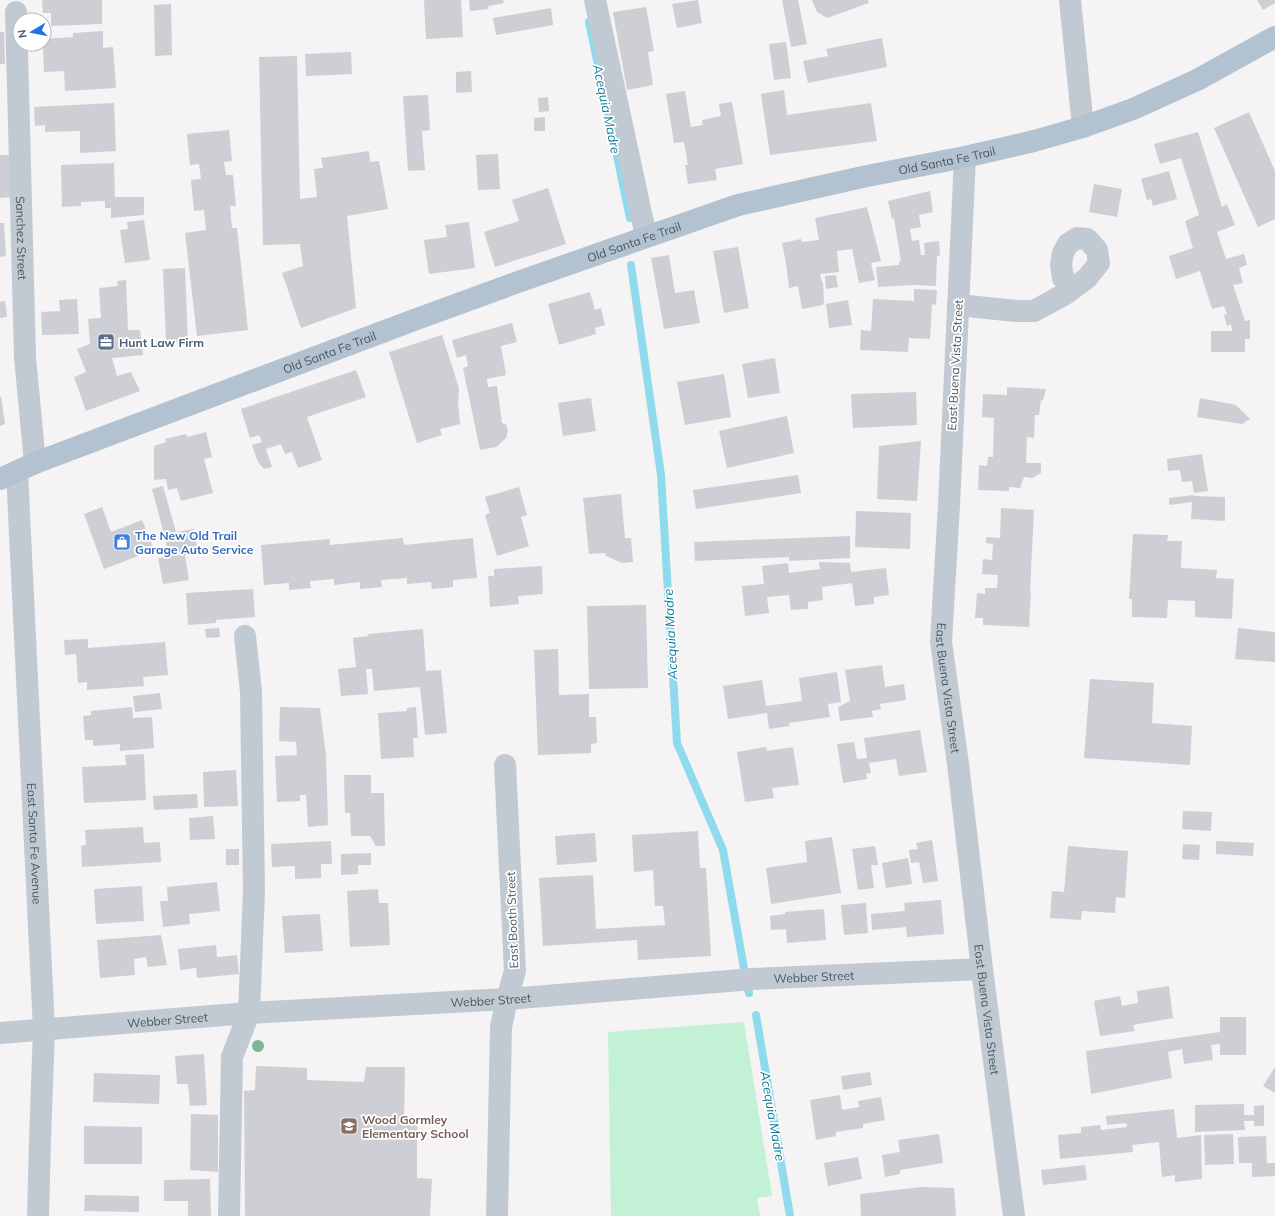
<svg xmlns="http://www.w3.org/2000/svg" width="1275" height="1216" font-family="Mulish,sans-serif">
<rect width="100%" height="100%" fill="#f5f3f3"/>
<!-- green -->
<path fill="#c3f1d5" d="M 744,1022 L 772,1196 L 757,1198 L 760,1216 L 611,1216 L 608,1032 Z"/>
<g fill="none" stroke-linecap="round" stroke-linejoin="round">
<!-- stream -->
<path stroke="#90daee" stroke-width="8" d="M 589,22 L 630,218
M 631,265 L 661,475 L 677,743 L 723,850 L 746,980 L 749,993
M 756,1015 L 790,1216"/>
</g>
<!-- building -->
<path fill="#cdcfd5" d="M 42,0 L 102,0 L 102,24 L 51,26 L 51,13 L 43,13 Z
M 424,0 L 461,0 L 463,37 L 426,39 Z
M 469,0 L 503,0 L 504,3 L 488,6 L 489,9 L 470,11 Z
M 698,0 L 702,23 L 677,28 L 672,4 Z
M 782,0 L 798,0 L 807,44 L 791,47 Z
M 812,0 L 868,0 L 869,3 L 827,18 L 817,12 Z
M 1257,0 L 1275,0 L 1275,3 L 1263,10 Z
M 171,4 L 172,55 L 155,56 L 154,5 Z
M 646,7 L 654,51 L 648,52 L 653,85 L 627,90 L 613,12 Z
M 551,8 L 553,25 L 496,35 L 493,18 Z
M 103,31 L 103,48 L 113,47 L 116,88 L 65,91 L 64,71 L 44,72 L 43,44 L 44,44 L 44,39 L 73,37 L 73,33 Z
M 0,32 L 4,32 L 5,64 L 0,64 Z
M 882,38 L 887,67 L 808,83 L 803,61 L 828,56 L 826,49 Z
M 786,42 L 791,78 L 774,80 L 769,44 Z
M 351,52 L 352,74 L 306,76 L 305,54 Z
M 297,56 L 300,199 L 317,197 L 314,169 L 323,168 L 321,158 L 369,151 L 370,162 L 379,161 L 388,209 L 347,216 L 356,308 L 301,328 L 282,273 L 303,266 L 300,244 L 263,245 L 259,57 Z
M 471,71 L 472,92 L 456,93 L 456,72 Z
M 784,90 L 787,115 L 871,103 L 877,141 L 770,155 L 761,94 Z
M 685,91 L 691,127 L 703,125 L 702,120 L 721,116 L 719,104 L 732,102 L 743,164 L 715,169 L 717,180 L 688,184 L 685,165 L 688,165 L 684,142 L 674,143 L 666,94 Z
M 428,95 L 430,130 L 422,131 L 425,170 L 408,171 L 403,96 Z
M 548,97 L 549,111 L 539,112 L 538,98 Z
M 114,103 L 116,151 L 80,153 L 80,131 L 45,132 L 45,125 L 35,126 L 34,107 Z
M 1249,112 L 1275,171 L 1275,219 L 1258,227 L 1214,128 Z
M 545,117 L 545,131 L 534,131 L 534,118 Z
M 229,130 L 232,161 L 224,162 L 226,175 L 233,175 L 236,206 L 230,206 L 232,228 L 237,228 L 248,330 L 197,336 L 185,233 L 206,230 L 204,210 L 194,211 L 191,180 L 201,179 L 199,164 L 190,165 L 187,134 Z
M 1198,132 L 1222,207 L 1227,204 L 1235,225 L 1217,232 L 1226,259 L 1244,254 L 1247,265 L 1239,268 L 1243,283 L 1233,285 L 1245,321 L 1250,320 L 1250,339 L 1245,339 L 1245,352 L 1211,352 L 1211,331 L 1232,331 L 1231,324 L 1227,326 L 1224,315 L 1227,314 L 1224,306 L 1212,309 L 1200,271 L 1176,279 L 1169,256 L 1193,248 L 1185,221 L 1199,215 L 1181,158 L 1160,164 L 1154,144 Z
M 498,154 L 500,189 L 478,190 L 476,155 Z
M 0,155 L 11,155 L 12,197 L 0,198 Z
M 114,163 L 115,197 L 144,197 L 144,215 L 111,218 L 111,208 L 105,208 L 105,201 L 81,202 L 81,206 L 62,207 L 61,165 Z
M 1169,171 L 1177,199 L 1153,206 L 1151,199 L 1147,200 L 1141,179 Z
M 1094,184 L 1122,189 L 1117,217 L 1089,212 Z
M 548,188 L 566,244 L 495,267 L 484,232 L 519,221 L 512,200 Z
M 930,191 L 933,212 L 919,215 L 921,227 L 910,229 L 912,241 L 919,240 L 921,255 L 925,255 L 924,243 L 939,241 L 940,256 L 937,256 L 936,286 L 914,285 L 878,287 L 876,267 L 899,265 L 899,262 L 901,261 L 894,219 L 892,219 L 888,201 Z
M 867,207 L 881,261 L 871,263 L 875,280 L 859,283 L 852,249 L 837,251 L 839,272 L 820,274 L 822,282 L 823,283 L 824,304 L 823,304 L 823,305 L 802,309 L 798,286 L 789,288 L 786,263 L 782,243 L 801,239 L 802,242 L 819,240 L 815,218 Z
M 144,220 L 150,260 L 125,263 L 120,230 L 128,229 L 127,222 Z
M 469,222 L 475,268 L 429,274 L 424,240 L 447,237 L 445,225 Z
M 0,223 L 4,223 L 6,256 L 0,257 Z
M 738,247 L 749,308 L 724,313 L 713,251 Z
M 669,255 L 675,293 L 694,290 L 700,323 L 664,329 L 651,258 Z
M 185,268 L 188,342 L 166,343 L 163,269 Z
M 836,275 L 838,287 L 826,289 L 825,276 Z
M 126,280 L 128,330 L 140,330 L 143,355 L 112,358 L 117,376 L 131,372 L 140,391 L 86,411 L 74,377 L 86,372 L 77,349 L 90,344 L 88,319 L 101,318 L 99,288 L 118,286 L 117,281 Z
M 914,289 L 937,290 L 936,305 L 932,304 L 930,339 L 909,338 L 908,352 L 860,350 L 861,330 L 871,331 L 873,299 L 914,301 Z
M 590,292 L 595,310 L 601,308 L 605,325 L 595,328 L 596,334 L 559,345 L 548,304 Z
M 77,299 L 79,334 L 42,335 L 41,312 L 60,311 L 59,300 Z
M 848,300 L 852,325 L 829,328 L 826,304 Z
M 5,301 L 7,317 L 0,318 L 0,302 Z
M 512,323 L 517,342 L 501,346 L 506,375 L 487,379 L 488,387 L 497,386 L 502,423 L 506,424 L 508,430 L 506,438 L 496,447 L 480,450 L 463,368 L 468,366 L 466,355 L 457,358 L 452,340 Z
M 442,335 L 459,388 L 458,403 L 460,424 L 440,429 L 442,435 L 417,443 L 389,352 Z
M 775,358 L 780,393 L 748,398 L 742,364 Z
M 356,370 L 366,397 L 307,417 L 322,460 L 298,468 L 292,452 L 285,454 L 281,444 L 266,449 L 272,467 L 264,469 L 258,462 L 252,445 L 262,442 L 259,435 L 250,438 L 241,409 Z
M 724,374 L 731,417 L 685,425 L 677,382 Z
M 1007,387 L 1046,389 L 1043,401 L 1041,400 L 1039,415 L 1035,415 L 1034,438 L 1027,437 L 1026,463 L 1041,463 L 1041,473 L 1032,478 L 1024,477 L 1020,488 L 1009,487 L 1009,491 L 978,490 L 979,465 L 987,466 L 988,457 L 993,457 L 994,418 L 982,417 L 983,394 L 1007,395 Z
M 916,392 L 917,425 L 853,428 L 851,394 Z
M 1,396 L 5,424 L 0,426 L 0,397 Z
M 591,398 L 596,431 L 563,436 L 558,403 Z
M 1200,398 L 1236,405 L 1250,419 L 1242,424 L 1197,417 Z
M 787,416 L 794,453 L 727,468 L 719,431 Z
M 206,432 L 212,457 L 204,459 L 213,493 L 181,501 L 177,488 L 168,490 L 166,479 L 154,480 L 154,446 L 166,442 L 165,439 L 186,434 L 187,437 Z
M 921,441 L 917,501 L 877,499 L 879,446 Z
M 1202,454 L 1208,491 L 1194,493 L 1192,481 L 1182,482 L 1180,470 L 1168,471 L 1167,459 Z
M 798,475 L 801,493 L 696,509 L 693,490 Z
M 163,486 L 176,532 L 194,529 L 198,553 L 185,555 L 189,580 L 163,584 L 158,558 L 167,557 L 166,541 L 152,489 Z
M 519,487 L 527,515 L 521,517 L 529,546 L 497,556 L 485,515 L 490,513 L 485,497 Z
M 621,494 L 625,538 L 631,538 L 633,562 L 622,563 L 606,556 L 605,553 L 589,554 L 583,498 Z
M 1194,495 L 1194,496 L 1225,497 L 1225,521 L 1191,519 L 1192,502 L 1169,505 L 1169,498 Z
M 102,507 L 111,532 L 142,520 L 154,550 L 104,569 L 84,514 Z
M 1001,508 L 1034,510 L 1030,591 L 1031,591 L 1029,627 L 983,625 L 983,618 L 975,618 L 977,593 L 985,594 L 985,588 L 997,588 L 998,575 L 982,574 L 983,559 L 992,560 L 993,544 L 986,543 L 986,537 L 1000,538 Z
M 856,511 L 911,513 L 910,549 L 855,547 Z
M 1133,534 L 1168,535 L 1167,541 L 1182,541 L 1181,568 L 1217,570 L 1216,578 L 1234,579 L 1232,619 L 1195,617 L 1195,601 L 1168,600 L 1167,618 L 1132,617 L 1132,599 L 1129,599 Z
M 850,536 L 850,558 L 789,561 L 789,557 L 695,561 L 694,542 Z
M 403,538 L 404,545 L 473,538 L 477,578 L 453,580 L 453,587 L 432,589 L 431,582 L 407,584 L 407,578 L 381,580 L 382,587 L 360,589 L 360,582 L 334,585 L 334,579 L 310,581 L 311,588 L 289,590 L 289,583 L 264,585 L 261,545 L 330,539 L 330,545 Z
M 819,562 L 850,563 L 851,572 L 886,568 L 889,595 L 874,597 L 874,604 L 855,606 L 852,583 L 822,587 L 823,600 L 808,602 L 808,609 L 791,610 L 789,595 L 767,597 L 769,613 L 745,616 L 742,586 L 764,584 L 762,566 L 788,563 L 789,573 L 820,569 Z
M 542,566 L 543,594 L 518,596 L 519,604 L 490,607 L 488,576 L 494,576 L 494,569 Z
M 253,589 L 255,617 L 216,620 L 216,623 L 188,625 L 186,593 Z
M 646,605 L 648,688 L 589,689 L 587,606 Z
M 219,628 L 220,637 L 206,638 L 205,629 Z
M 1238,628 L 1275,632 L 1275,662 L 1235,659 Z
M 423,629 L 426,671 L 441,670 L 447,733 L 425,735 L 420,687 L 374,691 L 372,669 L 366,669 L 368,694 L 341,696 L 338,669 L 356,667 L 353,638 L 368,636 L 368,634 Z
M 88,639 L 88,648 L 165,642 L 168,675 L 143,677 L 144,686 L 87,690 L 87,682 L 78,683 L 76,654 L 65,655 L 64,640 Z
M 558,649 L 559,695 L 589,694 L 589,717 L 596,717 L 597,743 L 591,744 L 591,753 L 538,755 L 534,650 Z
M 882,665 L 885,687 L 904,684 L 906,700 L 880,704 L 881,709 L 872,711 L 873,717 L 840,721 L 838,707 L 850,701 L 845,670 Z
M 837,672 L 841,702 L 828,704 L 830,717 L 789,723 L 790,726 L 769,729 L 767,713 L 728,719 L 723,686 L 762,680 L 766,706 L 802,701 L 799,678 Z
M 1090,679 L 1154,683 L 1152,723 L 1192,726 L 1190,765 L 1084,758 Z
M 160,693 L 162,709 L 135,712 L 133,696 Z
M 132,707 L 133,718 L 152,717 L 154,748 L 120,751 L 120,744 L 93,746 L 93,740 L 85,740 L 83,716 L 91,715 L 91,711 Z
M 280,707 L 320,708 L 326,756 L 328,825 L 308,827 L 306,795 L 300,795 L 300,801 L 277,802 L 275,756 L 297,755 L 296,742 L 279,741 Z
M 416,707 L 418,738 L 413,738 L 414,757 L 381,759 L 378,713 L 407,711 L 407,708 Z
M 920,730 L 927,772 L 899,776 L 896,759 L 869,763 L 871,773 L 866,774 L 867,779 L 843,783 L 837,744 L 854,742 L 857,759 L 867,758 L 864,738 Z
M 766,747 L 767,751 L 793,747 L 799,785 L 772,788 L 774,798 L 745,802 L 737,752 Z
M 144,754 L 146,800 L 84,803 L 82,767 L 126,765 L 125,755 Z
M 236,770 L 238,806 L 204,807 L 203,772 Z
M 344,775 L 371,775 L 371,793 L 384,793 L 385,846 L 376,846 L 370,836 L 351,836 L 350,813 L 345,813 Z
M 197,794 L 198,808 L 154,810 L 153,796 Z
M 1183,811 L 1212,812 L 1211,831 L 1182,829 Z
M 213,816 L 215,839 L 190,840 L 189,818 Z
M 143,827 L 144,843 L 160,842 L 161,862 L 82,867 L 81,846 L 86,845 L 85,830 Z
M 698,831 L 700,868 L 706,868 L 711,956 L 638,960 L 637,940 L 543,946 L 539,878 L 593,875 L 596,929 L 665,925 L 663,906 L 655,906 L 653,870 L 634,872 L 632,835 Z
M 595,833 L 597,862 L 557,865 L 555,836 Z
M 832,837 L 841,893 L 771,904 L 766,868 L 807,862 L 805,841 Z
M 932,840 L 938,881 L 923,883 L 919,862 L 911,863 L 909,850 L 918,849 L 916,843 Z
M 331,841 L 332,864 L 321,864 L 321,878 L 295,879 L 295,866 L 272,867 L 271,844 Z
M 1216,841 L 1254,843 L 1253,856 L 1216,854 Z
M 1183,844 L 1200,845 L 1199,860 L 1182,859 Z
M 875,846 L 878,865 L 871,865 L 874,888 L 858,890 L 852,849 Z
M 1068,846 L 1128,851 L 1125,898 L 1116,897 L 1115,913 L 1082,911 L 1081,920 L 1050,918 L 1052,891 L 1064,892 Z
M 226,849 L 239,849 L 239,865 L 226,865 Z
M 371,853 L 371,865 L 358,865 L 358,874 L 341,875 L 341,854 Z
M 908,858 L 912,884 L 886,888 L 882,863 Z
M 217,882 L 220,911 L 189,914 L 190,924 L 163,927 L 160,901 L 168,901 L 167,887 Z
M 142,886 L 144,921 L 96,924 L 94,889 Z
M 378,889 L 379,903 L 388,903 L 390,945 L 350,947 L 347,891 Z
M 941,900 L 944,934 L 907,937 L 906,927 L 872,930 L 871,914 L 905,911 L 904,903 Z
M 866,903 L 868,933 L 844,935 L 841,905 Z
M 824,909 L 826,940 L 787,943 L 786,929 L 771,930 L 770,916 L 785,914 L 785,912 Z
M 320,914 L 323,951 L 285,953 L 282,916 Z
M 161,935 L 167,965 L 148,967 L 146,957 L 134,959 L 135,975 L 100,978 L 97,940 Z
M 216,945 L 217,957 L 237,955 L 239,974 L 197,978 L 196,968 L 180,970 L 178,949 Z
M 1169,986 L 1173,1018 L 1133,1025 L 1135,1031 L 1100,1036 L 1094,1001 L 1120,996 L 1122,1006 L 1138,1003 L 1137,991 Z
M 1220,1017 L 1246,1017 L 1246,1055 L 1220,1055 L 1220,1044 L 1211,1045 L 1213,1060 L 1184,1064 L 1182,1049 L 1168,1052 L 1172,1078 L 1091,1094 L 1086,1051 L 1220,1032 Z
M 204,1054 L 207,1105 L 190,1106 L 188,1084 L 177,1084 L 175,1056 Z
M 256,1066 L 307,1068 L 307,1080 L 364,1082 L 366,1067 L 405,1067 L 404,1121 L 417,1120 L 417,1178 L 432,1179 L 430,1216 L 245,1216 L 244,1091 L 255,1090 Z
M 1275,1067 L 1275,1093 L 1263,1086 Z
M 870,1072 L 872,1085 L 843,1090 L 841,1076 Z
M 94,1073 L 160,1075 L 159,1104 L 93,1102 Z
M 840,1095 L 842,1110 L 859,1107 L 858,1101 L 881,1097 L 885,1120 L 863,1124 L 863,1128 L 836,1132 L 836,1136 L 816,1140 L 810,1100 Z
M 1244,1104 L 1244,1115 L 1254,1115 L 1254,1106 L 1264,1105 L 1264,1126 L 1254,1126 L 1254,1121 L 1244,1121 L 1245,1130 L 1195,1132 L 1195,1105 Z
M 1174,1109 L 1177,1138 L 1201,1135 L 1202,1179 L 1175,1182 L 1175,1175 L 1162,1177 L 1159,1142 L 1132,1145 L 1133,1152 L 1060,1159 L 1058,1135 L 1081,1133 L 1081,1127 L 1100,1125 L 1101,1130 L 1127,1127 L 1126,1123 L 1107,1125 L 1106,1116 Z
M 191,1114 L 218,1115 L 218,1172 L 190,1170 Z
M 84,1126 L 142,1127 L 142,1164 L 84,1164 Z
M 939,1134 L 943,1163 L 900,1170 L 900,1174 L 885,1177 L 882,1155 L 900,1152 L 898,1140 Z
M 1233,1134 L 1234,1164 L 1205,1165 L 1204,1135 Z
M 1266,1136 L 1267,1163 L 1275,1163 L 1275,1176 L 1252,1177 L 1252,1163 L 1239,1163 L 1238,1137 Z
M 858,1157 L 862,1179 L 828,1186 L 824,1163 Z
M 1085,1165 L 1087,1180 L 1043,1185 L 1041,1170 Z
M 210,1179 L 211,1216 L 188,1216 L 188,1201 L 164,1201 L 164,1180 Z
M 922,1187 L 954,1188 L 956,1216 L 861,1216 L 860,1194 Z
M 85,1195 L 139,1196 L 139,1212 L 84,1211 Z"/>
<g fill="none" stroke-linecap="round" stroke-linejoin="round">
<!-- minor -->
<g stroke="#c1cad2" stroke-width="22">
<path d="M 595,0 L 646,236"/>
<path d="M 1070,0 L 1083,127"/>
<path id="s1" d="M 16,12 L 25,357 L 35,463"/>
<path id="s2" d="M 965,157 L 949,505 L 941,642 L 958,764 L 982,969 L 1014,1216"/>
<path d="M 958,305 L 1016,311 L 1034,311 L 1067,293 L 1087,278 L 1099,263 L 1097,250 L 1087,239 L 1077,238 L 1068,244 L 1063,253 L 1061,265 L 1063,278 L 1072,289"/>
<path id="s3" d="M 17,472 L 44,1030 L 40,1140 L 38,1216"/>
<path id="s4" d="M 0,1033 L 249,1013 L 507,999 L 753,979 L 982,969"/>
<path d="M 229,1216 L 232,1057 L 249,1013 L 254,891 L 251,692 L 245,636"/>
<path d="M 497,1216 L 501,1027 L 507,999 L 515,971 L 505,765"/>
</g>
<!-- major -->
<path stroke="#b3c2d1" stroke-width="22" id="s5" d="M 0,479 L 35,463 L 414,320 L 518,282 L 738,205 L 867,176 L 965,157 L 1034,141 L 1083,127 L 1133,109 L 1197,80 L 1275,37"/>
</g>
<!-- trees -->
<circle fill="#7bb799" cx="258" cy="1046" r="6"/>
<!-- icons -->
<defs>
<symbol id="office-square" viewBox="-11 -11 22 22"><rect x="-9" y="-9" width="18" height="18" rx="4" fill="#5c6f8a" stroke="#fff"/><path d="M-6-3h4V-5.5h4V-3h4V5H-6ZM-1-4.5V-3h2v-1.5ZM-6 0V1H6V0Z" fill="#fff"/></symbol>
<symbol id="shop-square" viewBox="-11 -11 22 22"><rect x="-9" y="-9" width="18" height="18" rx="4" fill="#3f7fe0" stroke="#fff"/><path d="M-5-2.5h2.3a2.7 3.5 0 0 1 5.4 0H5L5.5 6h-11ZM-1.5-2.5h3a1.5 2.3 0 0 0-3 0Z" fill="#fff"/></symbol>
<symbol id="school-square" viewBox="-11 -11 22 22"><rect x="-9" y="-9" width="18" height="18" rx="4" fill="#8d6e63" stroke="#fff"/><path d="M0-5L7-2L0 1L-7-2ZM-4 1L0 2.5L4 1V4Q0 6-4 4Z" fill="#fff"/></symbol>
</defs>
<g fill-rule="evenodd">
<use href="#office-square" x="96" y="332" width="20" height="20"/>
<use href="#shop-square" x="112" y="532" width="20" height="20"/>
<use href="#school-square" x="339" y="1116" width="20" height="20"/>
</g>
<g text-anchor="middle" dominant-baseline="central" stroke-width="3.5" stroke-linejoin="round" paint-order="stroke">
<!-- street labels -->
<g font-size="12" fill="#4a5661" stroke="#fff">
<text stroke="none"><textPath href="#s5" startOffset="1001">Old Santa Fe Trail</textPath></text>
<text stroke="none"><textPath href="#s1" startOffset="226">Sanchez Street</textPath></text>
<text stroke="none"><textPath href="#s5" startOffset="677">Old Santa Fe Trail</textPath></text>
<text stroke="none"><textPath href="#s5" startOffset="353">Old Santa Fe Trail</textPath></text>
<text transform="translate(955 365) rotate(-87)">East Buena Vista Street</text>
<text stroke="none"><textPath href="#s2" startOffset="532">East Buena Vista Street</textPath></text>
<text stroke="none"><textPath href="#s3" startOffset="372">East Santa Fe Avenue</textPath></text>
<text transform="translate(512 920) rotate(-92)">East Booth Street</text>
<text stroke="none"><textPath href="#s4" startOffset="816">Webber Street</textPath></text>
<text stroke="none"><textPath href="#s4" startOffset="492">Webber Street</textPath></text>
<text stroke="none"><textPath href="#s2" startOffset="856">East Buena Vista Street</textPath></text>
<text stroke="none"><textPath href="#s4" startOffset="168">Webber Street</textPath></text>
</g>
<!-- service labels -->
<g font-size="12" font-weight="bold" fill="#4e5e75" stroke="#fff" text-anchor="start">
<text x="119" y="342">Hunt Law Firm</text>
</g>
<!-- shop labels -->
<g font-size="12" font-weight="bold" fill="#366cbe" stroke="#fff" text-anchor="start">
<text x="135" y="535">The New Old Trail<tspan x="135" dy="14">Garage Auto Service</tspan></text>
</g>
<!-- education labels -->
<g font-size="12" font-weight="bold" fill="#785e54" stroke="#fff" text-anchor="start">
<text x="362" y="1119">Wood Gormley<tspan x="362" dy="14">Elementary School</tspan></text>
</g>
<!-- water labels -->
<g font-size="13" font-style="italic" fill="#0c7c9b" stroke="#fff">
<text transform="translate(607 109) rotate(78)">Acequia Madre</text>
<text transform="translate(670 634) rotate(-93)">Acequia Madre</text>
<text transform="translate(773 1116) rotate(80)">Acequia Madre</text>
</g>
</g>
<!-- north arrow -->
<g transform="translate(32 32) rotate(260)"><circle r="19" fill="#ffffff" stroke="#b7bbc0"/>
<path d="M0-3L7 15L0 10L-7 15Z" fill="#1a73e8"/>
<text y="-6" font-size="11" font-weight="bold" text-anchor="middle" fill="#4a5661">N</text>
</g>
</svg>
